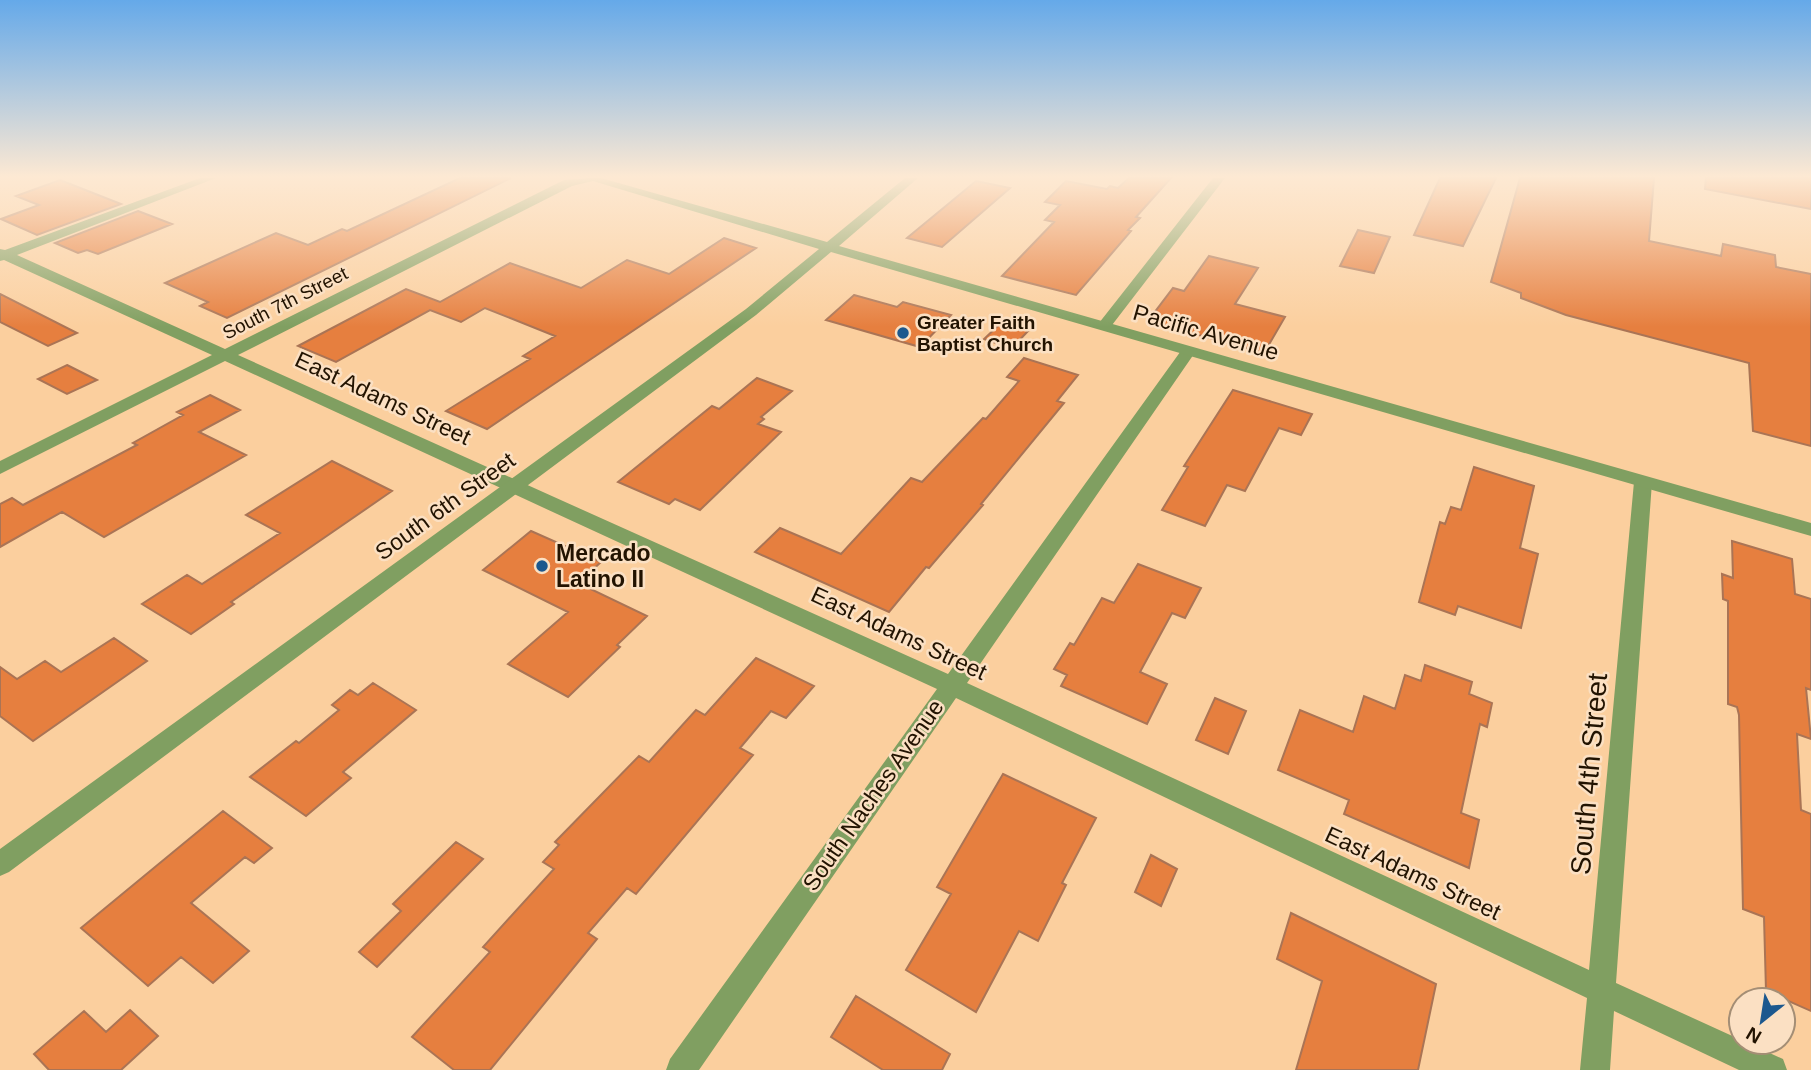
<svg xmlns="http://www.w3.org/2000/svg" width="1811" height="1070" font-family="Arial,sans-serif">
<rect width="100%" height="100%" fill="#fbcf9e"/>
<!-- building -->
<path fill="#e67f3f" stroke="#aa7455" stroke-width="2" d="M 460,178 L 511,178 L 227,318 L 200,306 L 208,302 L 165,283 L 276,233 L 308,245 L 342,229 L 347,231 Z
M 1129,178 L 1171,178 L 1136,217 L 1140,218 L 1128,230 L 1131,231 L 1076,295 L 1002,276 L 1054,222 L 1045,220 L 1060,205 L 1045,202 L 1066,181 L 1107,189 L 1110,186 L 1118,188 Z
M 1440,178 L 1496,178 L 1463,246 L 1414,235 Z
M 1520,178 L 1654,178 L 1649,241 L 1721,256 L 1723,244 L 1775,255 L 1776,267 L 1811,274 L 1811,446 L 1753,431 L 1749,363 L 1566,315 L 1521,298 L 1521,293 L 1491,282 Z
M 1706,178 L 1811,178 L 1811,209 L 1705,189 Z
M 60,180 L 121,204 L 37,235 L 1,219 L 39,205 L 16,196 Z
M 976,181 L 1010,188 L 942,247 L 907,238 Z
M 138,211 L 172,224 L 98,254 L 87,250 L 78,253 L 55,243 Z
M 1358,230 L 1390,237 L 1374,273 L 1340,266 Z
M 724,238 L 756,248 L 487,429 L 446,411 L 530,359 L 523,356 L 555,336 L 485,308 L 461,322 L 430,310 L 336,362 L 298,346 L 406,289 L 440,302 L 510,263 L 581,288 L 627,260 L 669,274 Z
M 1209,256 L 1258,268 L 1235,304 L 1285,317 L 1264,353 L 1148,321 L 1173,288 L 1184,291 Z
M 0,294 L 77,333 L 48,346 L 0,322 Z
M 854,295 L 897,307 L 903,302 L 951,315 L 920,347 L 826,320 Z
M 1003,321 L 1030,329 L 1012,348 L 984,339 Z
M 1024,358 L 1078,375 L 1057,401 L 1064,403 L 981,504 L 983,505 L 929,568 L 926,567 L 889,612 L 755,552 L 780,528 L 841,554 L 911,478 L 922,482 L 983,418 L 986,419 L 1019,381 L 1007,377 Z
M 67,365 L 97,380 L 67,394 L 38,379 Z
M 757,378 L 792,391 L 761,417 L 764,419 L 758,424 L 781,432 L 700,510 L 675,499 L 669,504 L 618,482 L 712,406 L 719,409 Z
M 1233,390 L 1312,414 L 1301,435 L 1279,428 L 1245,491 L 1227,485 L 1205,526 L 1162,510 L 1188,467 L 1184,466 Z
M 210,395 L 240,410 L 199,432 L 246,455 L 104,537 L 62,512 L 0,547 L 0,504 L 12,498 L 23,505 L 137,445 L 133,443 L 183,415 L 177,412 Z
M 332,461 L 392,491 L 231,602 L 234,604 L 191,634 L 142,604 L 187,575 L 202,584 L 280,533 L 246,515 Z
M 1474,467 L 1534,486 L 1520,548 L 1538,554 L 1521,628 L 1458,606 L 1455,615 L 1419,602 L 1440,522 L 1445,524 L 1451,507 L 1461,510 Z
M 531,531 L 601,562 L 578,583 L 647,616 L 617,645 L 620,647 L 568,697 L 508,664 L 568,612 L 483,570 Z
M 1732,541 L 1792,559 L 1795,594 L 1811,599 L 1811,690 L 1806,688 L 1811,739 L 1797,734 L 1801,810 L 1811,814 L 1811,1011 L 1766,991 L 1764,917 L 1743,909 L 1739,715 L 1737,707 L 1728,704 L 1728,601 L 1723,599 L 1722,574 L 1733,578 Z
M 1138,564 L 1201,588 L 1185,618 L 1172,613 L 1140,672 L 1167,684 L 1147,724 L 1061,686 L 1067,675 L 1054,669 L 1070,643 L 1074,645 L 1102,598 L 1114,603 Z
M 114,638 L 147,661 L 33,741 L 0,716 L 0,667 L 17,679 L 45,661 L 61,672 Z
M 756,658 L 814,686 L 786,718 L 771,711 L 740,748 L 753,755 L 636,894 L 627,888 L 588,933 L 597,939 L 490,1070 L 454,1070 L 412,1037 L 490,952 L 483,947 L 554,869 L 543,862 L 559,845 L 555,842 L 639,756 L 649,762 L 696,710 L 705,715 Z
M 1425,665 L 1472,682 L 1469,694 L 1492,703 L 1487,727 L 1480,724 L 1461,813 L 1479,820 L 1469,868 L 1344,814 L 1349,800 L 1278,770 L 1300,710 L 1353,732 L 1364,696 L 1395,709 L 1405,675 L 1421,681 Z
M 373,683 L 416,710 L 343,772 L 351,778 L 306,816 L 250,777 L 296,741 L 299,743 L 339,710 L 332,705 L 350,690 L 358,695 Z
M 1215,698 L 1246,711 L 1228,754 L 1196,740 Z
M 1003,774 L 1096,818 L 1062,883 L 1066,885 L 1038,941 L 1019,931 L 976,1012 L 906,970 L 951,894 L 937,887 Z
M 223,811 L 272,848 L 254,863 L 245,857 L 191,903 L 249,951 L 213,983 L 181,957 L 148,986 L 81,928 Z
M 456,842 L 483,859 L 377,967 L 359,952 L 401,911 L 393,904 Z
M 1151,855 L 1177,869 L 1161,906 L 1135,892 Z
M 1291,913 L 1436,984 L 1418,1070 L 1296,1070 L 1322,981 L 1277,959 Z
M 856,996 L 950,1054 L 942,1070 L 883,1070 L 831,1037 Z
M 130,1010 L 158,1036 L 121,1070 L 49,1070 L 34,1054 L 84,1011 L 106,1032 Z"/>
<g fill="none" stroke-linecap="round" stroke-linejoin="round">
<!-- minor -->
<path fill="#809f61" fill-rule="evenodd" d="M 200,178 L 216,178 L 17,255 L 225,349 L 564,180 L 595,178 L 593,181 L 572,186 L 238,355 L 948,674 L 1183,348 L 1193,348 L 1196,351 L 967,683 L 1589,970 L 1634,482 L 1643,476 L 1649,478 L 1652,482 L 1616,983 L 1783,1059 L 1787,1070 L 1739,1070 L 1614,1011 L 1610,1070 L 1580,1070 L 1587,998 L 956,698 L 699,1070 L 666,1070 L 670,1059 L 937,689 L 225,361 L 0,474 L 0,461 L 212,355 L 4,260 L 0,261 L 0,249 L 5,250 Z
M 1213,178 L 1225,178 L 1109,329 L 1099,329 L 1097,326 L 1099,323 Z"/>
<!-- tertiary -->
<path fill="#809f61" fill-rule="evenodd" d="M 583,178 L 601,178 L 827,242 L 905,178 L 918,178 L 839,246 L 1811,523 L 1811,536 L 831,252 L 756,315 L 9,872 L 0,876 L 0,849 L 746,309 L 819,249 Z"/>
</g>
<!-- sky -->
<linearGradient id="sky" x2="0" y2="1"><stop stop-color="#65a9e9"/><stop offset="0.54" stop-color="#fde9d3"/><stop offset="1" stop-color="#fde9d3" stop-opacity="0"/></linearGradient>
<rect width="1811" height="327" fill="url(#sky)"/>
<!-- markers -->
<g fill="#1c588e" stroke="#fbe0c3" stroke-width="2.5">
<circle cx="903" cy="333" r="7"/>
<circle cx="542" cy="566" r="7"/>
</g>
<g text-anchor="middle" dominant-baseline="central" stroke-width="5" stroke-linejoin="round" paint-order="stroke">
<!-- far-street labels -->
<g font-size="19" fill="#221301" stroke="#fbe0c3">
<text transform="translate(285 303) rotate(-27)">South 7th Street</text>
</g>
<!-- far-poi labels -->
<g font-size="19" font-weight="bold" fill="#221301" stroke="#fbe0c3" text-anchor="start">
<text x="917" y="322">Greater Faith<tspan x="917" dy="22">Baptist Church</tspan></text>
</g>
<!-- street labels -->
<g font-size="23" fill="#221301" stroke="#fbe0c3">
<text transform="translate(1206 332) rotate(16)">Pacific Avenue</text>
<text transform="translate(383 398) rotate(25)">East Adams Street</text>
<text transform="translate(445 506) rotate(-36)">South 6th Street</text>
<text transform="translate(899 633) rotate(25)">East Adams Street</text>
<text transform="translate(873 795) rotate(-55)">South Naches Avenue</text>
<text transform="translate(1413 873) rotate(25)">East Adams Street</text>
</g>
<!-- poi labels -->
<g font-size="23" font-weight="bold" fill="#221301" stroke="#fbe0c3" text-anchor="start">
<text x="556" y="553">Mercado<tspan x="556" dy="26">Latino II</tspan></text>
</g>
<!-- near-street labels -->
<g font-size="28" fill="#221301" stroke="#fbe0c3">
<text transform="translate(1589 774) rotate(-85)">South 4th Street</text>
</g>
</g>
<!-- north arrow -->
<g transform="translate(1762 1021) rotate(210)"><circle r="33" fill="#fbe0c3" stroke="#a48e75" stroke-width="2"/>
<path d="M0-5L12 26L0 18L-12 26Z" fill="#1c588e"/>
<text y="-10" font-size="19" font-weight="bold" text-anchor="middle" fill="#221301">N</text>
</g>
</svg>
